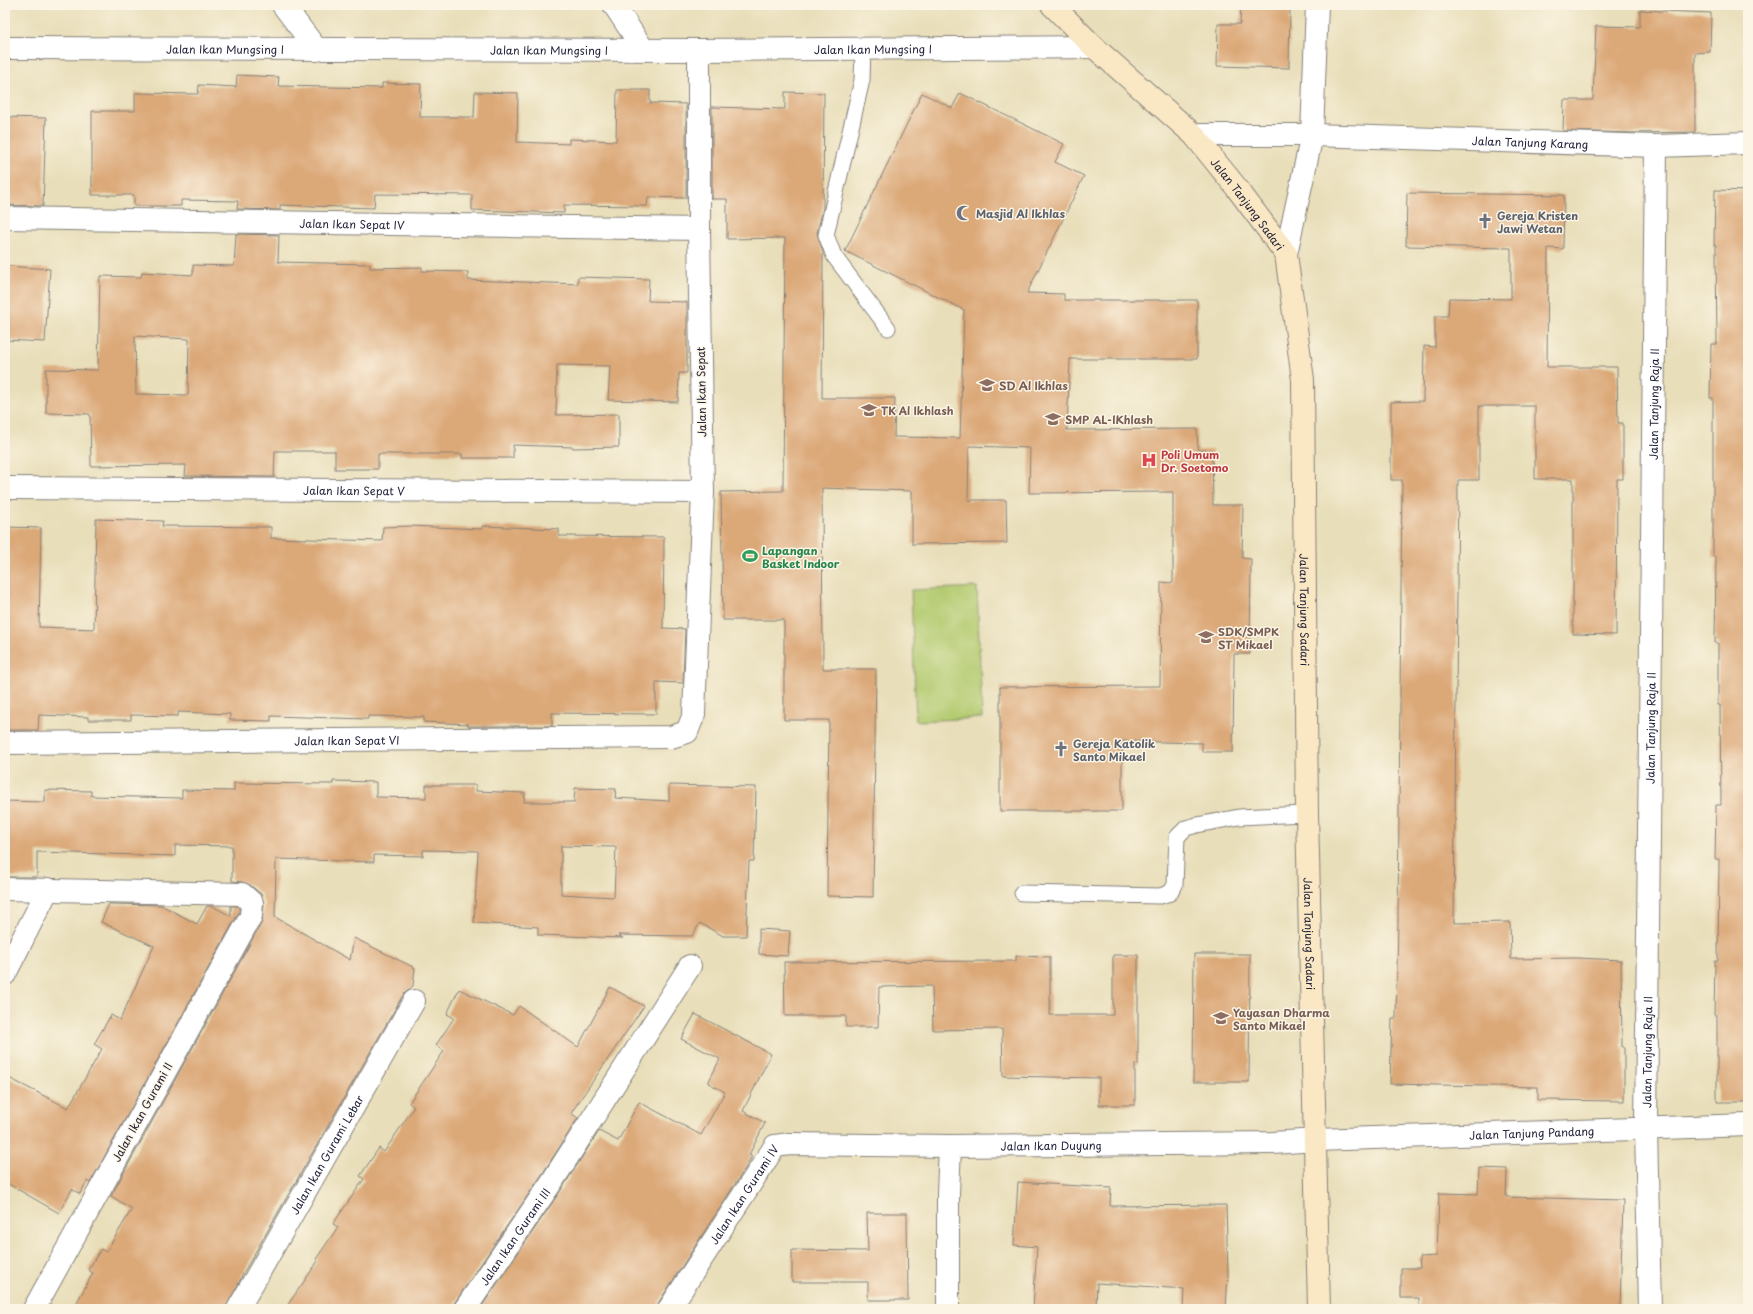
<svg xmlns="http://www.w3.org/2000/svg" width="1753" height="1314" font-family="'Playpen Sans',sans-serif">
<rect width="100%" height="100%" fill="#fcf5e5"/>
<filter id="ink" filterUnits="userSpaceOnUse"><feTurbulence type="fractalNoise" baseFrequency=".025" numOctaves="2"/><feDisplacementMap in="SourceGraphic" scale="8" xChannelSelector="R" yChannelSelector="G"/><feConvolveMatrix kernelMatrix="1 2 1 2 8 2 1 2 1" color-interpolation-filters="sRGB"/></filter>
<filter id="wash" filterUnits="userSpaceOnUse"><feTurbulence type="fractalNoise" baseFrequency=".012" numOctaves="4" result="noise"/><feDisplacementMap in="SourceGraphic" scale="16" xChannelSelector="R" yChannelSelector="G"/><feGaussianBlur stdDeviation="0.9" result="paint"/><feColorMatrix in="noise" values="0 0 0 0 0 0 0 0 0 0 0 0 0 0 0 0 0 1.4 0 .05"/><feComposite in="paint" operator="in"/></filter>
<g filter="url(#wash)">
<rect width="100%" height="100%" fill="#e8deb9"/>
<!-- green -->
<path fill="#b3cb70" stroke="#6a7656" d="M 977,587 L 982,718 L 916,721 L 911,590 Z"/>
<g id="blocks">
<!-- building -->
<path fill="#dba878" fill-rule="evenodd" d="M 1241,5 L 1290,5 L 1289,68 L 1217,66 L 1218,24 L 1240,24 Z
M 1640,10 L 1711,13 L 1710,52 L 1695,53 L 1695,132 L 1632,133 L 1563,131 L 1564,100 L 1593,100 L 1596,26 L 1640,27 Z
M 237,75 L 279,77 L 278,86 L 382,88 L 382,83 L 421,84 L 420,117 L 474,117 L 475,92 L 518,93 L 517,142 L 569,144 L 569,139 L 616,141 L 617,90 L 650,90 L 650,103 L 686,104 L 686,198 L 648,197 L 647,206 L 564,205 L 564,213 L 472,210 L 472,195 L 375,194 L 374,208 L 280,205 L 280,210 L 237,209 L 238,201 L 181,200 L 181,206 L 134,206 L 134,195 L 92,195 L 92,111 L 135,111 L 135,93 L 198,94 L 199,85 L 236,87 Z
M 785,92 L 824,93 L 823,208 L 817,233 L 823,252 L 822,398 L 895,398 L 894,437 L 960,438 L 964,310 L 845,251 L 922,93 L 952,108 L 960,93 L 1064,144 L 1055,162 L 1084,176 L 1027,293 L 1064,294 L 1064,300 L 1197,300 L 1197,359 L 1070,359 L 1067,430 L 1197,429 L 1198,450 L 1212,450 L 1213,505 L 1243,505 L 1242,558 L 1251,559 L 1250,654 L 1234,654 L 1233,752 L 1202,752 L 1202,743 L 1122,741 L 1122,811 L 1000,811 L 1000,687 L 1160,686 L 1161,582 L 1173,583 L 1173,492 L 1029,493 L 1030,448 L 969,446 L 968,500 L 1006,500 L 1007,543 L 912,544 L 912,491 L 822,488 L 823,669 L 876,669 L 873,897 L 827,896 L 829,720 L 784,720 L 784,620 L 723,620 L 721,492 L 783,491 L 785,238 L 727,239 L 727,199 L 712,199 L 712,107 L 785,109 Z
M 5,117 L 46,118 L 43,206 L 5,205 Z
M 1715,190 L 1748,191 L 1748,1102 L 1717,1102 L 1717,1015 L 1714,1015 L 1715,961 L 1718,961 L 1719,859 L 1715,859 L 1716,805 L 1721,805 L 1720,705 L 1718,705 L 1718,643 L 1715,643 L 1716,557 L 1713,557 L 1713,398 L 1710,398 L 1711,344 L 1717,344 L 1716,245 L 1714,245 Z
M 1407,193 L 1564,195 L 1563,249 L 1548,248 L 1547,367 L 1617,367 L 1618,423 L 1623,423 L 1623,479 L 1617,479 L 1616,635 L 1573,634 L 1573,479 L 1535,479 L 1535,406 L 1479,406 L 1479,480 L 1458,480 L 1454,923 L 1510,922 L 1511,959 L 1577,958 L 1621,960 L 1622,1047 L 1624,1047 L 1624,1101 L 1538,1100 L 1538,1087 L 1390,1084 L 1392,1018 L 1396,1018 L 1398,921 L 1402,480 L 1391,480 L 1391,402 L 1423,401 L 1424,346 L 1435,347 L 1435,316 L 1448,316 L 1449,298 L 1511,299 L 1511,248 L 1406,246 Z
M 236,234 L 279,235 L 278,262 L 370,264 L 370,268 L 422,267 L 422,271 L 468,272 L 468,280 L 578,284 L 578,277 L 649,279 L 648,301 L 687,302 L 687,373 L 679,373 L 678,402 L 608,400 L 610,366 L 557,365 L 556,415 L 619,414 L 619,447 L 573,448 L 573,447 L 513,445 L 513,458 L 462,458 L 462,454 L 378,454 L 378,469 L 335,469 L 335,451 L 275,451 L 274,477 L 185,476 L 186,465 L 91,466 L 90,414 L 46,413 L 46,369 L 98,370 L 100,276 L 141,277 L 142,272 L 193,275 L 193,265 L 234,266 ZM 135,336 L 189,339 L 188,395 L 136,394 Z
M 7,266 L 50,269 L 45,342 L 5,340 Z
M 96,519 L 163,521 L 162,526 L 271,527 L 271,538 L 382,541 L 383,527 L 410,526 L 482,529 L 482,526 L 559,529 L 559,536 L 664,537 L 663,628 L 685,629 L 683,683 L 656,682 L 656,714 L 552,713 L 552,726 L 468,726 L 468,724 L 424,722 L 424,717 L 368,716 L 368,719 L 271,716 L 271,721 L 230,720 L 230,714 L 178,712 L 178,716 L 131,715 L 131,720 L 88,720 L 88,717 L 39,715 L 38,730 L 5,730 L 5,527 L 41,528 L 39,627 L 94,629 Z
M 333,781 L 376,782 L 376,797 L 426,798 L 426,785 L 476,785 L 476,791 L 525,793 L 524,802 L 574,802 L 575,788 L 616,789 L 615,798 L 669,801 L 669,785 L 756,787 L 754,861 L 749,861 L 746,936 L 723,936 L 700,923 L 692,936 L 618,935 L 623,938 L 538,935 L 538,927 L 474,923 L 478,851 L 423,850 L 423,856 L 374,855 L 374,862 L 276,859 L 275,917 L 350,960 L 354,938 L 415,968 L 413,986 L 403,995 L 241,1277 L 242,1277 L 225,1309 L 73,1309 L 93,1273 L 88,1270 L 101,1249 L 106,1252 L 132,1209 L 111,1196 L 262,922 L 264,904 L 261,894 L 250,885 L 242,882 L 232,881 L 232,846 L 175,845 L 175,856 L 37,852 L 37,877 L 5,877 L 5,801 L 45,802 L 45,790 L 91,791 L 91,796 L 182,798 L 182,790 L 234,791 L 234,783 L 333,784 ZM 561,846 L 616,847 L 614,897 L 561,894 Z
M 109,904 L 161,905 L 197,924 L 207,906 L 212,906 L 231,916 L 231,906 L 237,906 L 239,908 L 239,912 L 90,1183 L 87,1181 L 80,1194 L 72,1189 L 59,1213 L 5,1182 L 5,1076 L 68,1108 L 102,1049 L 94,1044 L 111,1015 L 120,1020 L 154,946 L 101,922 Z
M 759,929 L 790,931 L 788,956 L 759,954 Z
M 1194,954 L 1250,954 L 1249,1082 L 1193,1082 Z
M 1113,955 L 1138,955 L 1138,1065 L 1135,1064 L 1135,1105 L 1099,1105 L 1099,1078 L 1003,1076 L 1002,1029 L 933,1030 L 932,986 L 879,987 L 878,1027 L 846,1027 L 846,1016 L 785,1016 L 784,962 L 1016,961 L 1016,956 L 1050,957 L 1050,1015 L 1113,1015 Z
M 610,987 L 644,1006 L 571,1113 L 578,1118 L 541,1176 L 455,1302 L 453,1309 L 285,1309 L 318,1261 L 316,1259 L 338,1227 L 333,1224 L 364,1179 L 360,1176 L 379,1148 L 384,1152 L 414,1107 L 409,1103 L 444,1051 L 436,1045 L 454,1018 L 447,1014 L 459,989 L 513,1015 L 519,1006 L 578,1047 Z
M 695,1014 L 771,1054 L 743,1111 L 765,1123 L 749,1155 L 752,1156 L 746,1167 L 659,1302 L 657,1309 L 480,1309 L 561,1190 L 599,1131 L 618,1141 L 639,1102 L 701,1135 L 725,1092 L 708,1083 L 720,1059 L 681,1039 Z
M 1479,1168 L 1507,1169 L 1506,1197 L 1623,1200 L 1620,1309 L 1419,1309 L 1419,1298 L 1401,1298 L 1401,1268 L 1420,1268 L 1419,1257 L 1437,1256 L 1439,1193 L 1478,1194 Z
M 1018,1182 L 1111,1188 L 1110,1206 L 1226,1205 L 1228,1274 L 1226,1309 L 1183,1309 L 1184,1289 L 1097,1283 L 1096,1309 L 1033,1309 L 1037,1247 L 1014,1245 Z
M 867,1213 L 907,1213 L 908,1300 L 868,1300 L 868,1282 L 792,1282 L 792,1250 L 868,1251 Z"/>
</g>
</g>
<g filter="url(#ink)">
<use href="#blocks" fill-opacity="0" stroke="#85807a" stroke-width="1"/>
<g fill="none" stroke-linecap="round" stroke-linejoin="round">
<defs>
<path id="lane" d="M 863,49 L 862,80 L 826,235 L 834,256 L 888,328
M 1022,893 L 1160,896 L 1170,893 L 1175,885 L 1177,837 L 1186,828 L 1197,825 L 1239,817 L 1307,814"/>
<g id="street">
<path d="M 283,5 L 317,50"/>
<path d="M 614,5 L 643,49"/>
<path id="s1" d="M 5,48 L 699,50 L 1094,47"/>
<path id="s2" d="M 1194,135 L 1312,135 L 1656,146 L 1748,143"/>
<path id="s3" d="M 5,218 L 699,229"/>
<path d="M 1286,254 L 1312,135 L 1317,5"/>
<path id="s4" d="M 5,488 L 703,492"/>
<path id="s5" d="M 5,743 L 671,737 L 687,732 L 694,714 L 703,492 L 699,229 L 699,50"/>
<path d="M 5,889 L 242,894 L 252,903 L 251,916 L 34,1309"/>
<path d="M 5,974 L 48,889"/>
<path id="s6" d="M 238,1309 L 414,1001"/>
<path id="s7" d="M 465,1309 L 551,1183 L 690,966"/>
<path id="s8" d="M 669,1309 L 775,1146 L 790,1144 L 950,1146"/>
<path id="s9" d="M 948,1309 L 948,1193 L 950,1146 L 1273,1143 L 1316,1140 L 1748,1125"/>
<path id="s10" d="M 1650,1309 L 1646,1128 L 1656,146"/>
</g>
<g id="secondary">
<path id="s11" d="M 1052,5 L 1094,47 L 1194,135 L 1236,187 L 1286,254 L 1303,380 L 1307,814 L 1319,1309"/>
</g>
</defs>
<!-- lane casing -->
<use href="#lane" stroke="#85807a" stroke-width="17"/>
<!-- street casing -->
<use href="#street" stroke="#85807a" stroke-width="24"/>
<!-- secondary casing -->
<use href="#secondary" stroke="#85807a" stroke-width="24"/>
<!-- lane -->
<use href="#lane" stroke="#fff" stroke-width="15"/>
<!-- street -->
<use href="#street" stroke="#fff" stroke-width="22"/>
<!-- secondary -->
<use href="#secondary" stroke="#fae7c3" stroke-width="22"/>
</g>
</g>
<!-- icons -->
<defs>
<symbol id="mosque-bare" viewBox="-9 -9 18 18"><path d="M3.5-4.9A6 6 0 1 0 3.5 4.9A5 5 0 1 1 3.5-4.9Z" fill="#6b7280" stroke="#fcf5e5" stroke-width="2.5" paint-order="stroke"/></symbol>
<symbol id="church-bare" viewBox="-9 -9 18 18"><path d="M-1.2-6h2.4v3.5h3.3v2.4h-3.3V6h-2.4V-.1h-3.3v-2.4h3.3Z" fill="#6b7280" stroke="#fcf5e5" stroke-width="2.5" paint-order="stroke"/></symbol>
<symbol id="school-bare" viewBox="-9 -9 18 18"><path d="M0-5L7-2L0 1L-7-2ZM-4 1L0 2.5L4 1V4Q0 6-4 4Z" fill="#8d6e63" stroke="#fcf5e5" stroke-width="2.5" paint-order="stroke"/></symbol>
<symbol id="hospital-bare" viewBox="-9 -9 18 18"><path d="M-5-5h3v3.5h4V-5h3V5h-3V1.5h-4V5h-3Z" fill="#e0444e" stroke="#fcf5e5" stroke-width="2.5" paint-order="stroke"/></symbol>
<symbol id="stadium-bare" viewBox="-9 -9 18 18"><path d="M0-5a6.5 5 0 1 0 0 10a6.5 5 0 1 0 0-10ZM-3.5-1.8h7v3.6h-7Z" fill="#2e9e5b" stroke="#fcf5e5" stroke-width="2.5" paint-order="stroke"/></symbol>
</defs>
<g fill-rule="evenodd">
<use href="#mosque-bare" x="953" y="202" width="22" height="22"/>
<use href="#church-bare" x="1474" y="210" width="22" height="22"/>
<use href="#school-bare" x="976" y="374" width="22" height="22"/>
<use href="#school-bare" x="858" y="399" width="22" height="22"/>
<use href="#school-bare" x="1042" y="408" width="22" height="22"/>
<use href="#hospital-bare" x="1138" y="449" width="22" height="22"/>
<use href="#stadium-bare" x="739" y="545" width="22" height="22"/>
<use href="#school-bare" x="1195" y="626" width="22" height="22"/>
<use href="#church-bare" x="1050" y="738" width="22" height="22"/>
<use href="#school-bare" x="1210" y="1007" width="22" height="22"/>
</g>
<g text-anchor="middle" dominant-baseline="central" stroke-width="3" stroke-linejoin="round" paint-order="stroke">
<!-- street labels -->
<g font-size="11" fill="#22223b" stroke="#fcf5e5">
<text stroke="none"><textPath href="#s1" startOffset="868">Jalan Ikan Mungsing I</textPath></text>
<text stroke="none"><textPath href="#s1" startOffset="220">Jalan Ikan Mungsing I</textPath></text>
<text stroke="none"><textPath href="#s1" startOffset="544">Jalan Ikan Mungsing I</textPath></text>
<text stroke="none"><textPath href="#s2" startOffset="336">Jalan Tanjung Karang</textPath></text>
<text stroke="none"><textPath href="#s11" startOffset="280">Jalan Tanjung Sadari</textPath></text>
<text stroke="none"><textPath href="#s3" startOffset="347">Jalan Ikan Sepat IV</textPath></text>
<text transform="translate(701 392) rotate(-91)">Jalan Ikan Sepat</text>
<text stroke="none"><textPath href="#s10" startOffset="905">Jalan Tanjung Raja II</textPath></text>
<text stroke="none"><textPath href="#s4" startOffset="349">Jalan Ikan Sepat V</textPath></text>
<text stroke="none"><textPath href="#s11" startOffset="700">Jalan Tanjung Sadari</textPath></text>
<text stroke="none"><textPath href="#s10" startOffset="581">Jalan Tanjung Raja II</textPath></text>
<text stroke="none"><textPath href="#s5" startOffset="342">Jalan Ikan Sepat VI</textPath></text>
<text stroke="none"><textPath href="#s11" startOffset="1024">Jalan Tanjung Sadari</textPath></text>
<text stroke="none"><textPath href="#s10" startOffset="257">Jalan Tanjung Raja II</textPath></text>
<text transform="translate(142 1112) rotate(-61)">Jalan Ikan Gurami II</text>
<text stroke="none"><textPath href="#s9" startOffset="745">Jalan Tanjung Pandang</textPath></text>
<text stroke="none"><textPath href="#s9" startOffset="264">Jalan Ikan Duyung</textPath></text>
<text stroke="none"><textPath href="#s6" startOffset="178">Jalan Ikan Gurami Lebar</textPath></text>
<text stroke="none"><textPath href="#s8" startOffset="137">Jalan Ikan Gurami IV</textPath></text>
<text stroke="none"><textPath href="#s7" startOffset="88">Jalan Ikan Gurami III</textPath></text>
</g>
<!-- worship labels -->
<g font-size="11" font-weight="bold" fill="#5b616d" stroke="#fcf5e5" text-anchor="start">
<text x="976" y="213">Masjid Al Ikhlas</text>
<text x="1497" y="215">Gereja Kristen<tspan x="1497" dy="13">Jawi Wetan</tspan></text>
<text x="1073" y="743">Gereja Katolik<tspan x="1073" dy="13">Santo Mikael</tspan></text>
</g>
<!-- education labels -->
<g font-size="11" font-weight="bold" fill="#785e54" stroke="#fcf5e5" text-anchor="start">
<text x="999" y="385">SD Al Ikhlas</text>
<text x="881" y="410">TK Al Ikhlash</text>
<text x="1065" y="419">SMP AL-IKhlash</text>
<text x="1218" y="631">SDK/SMPK<tspan x="1218" dy="13">ST Mikael</tspan></text>
<text x="1233" y="1012">Yayasan Dharma<tspan x="1233" dy="13">Santo Mikael</tspan></text>
</g>
<!-- health labels -->
<g font-size="11" font-weight="bold" fill="#be3a42" stroke="#fcf5e5" text-anchor="start">
<text x="1161" y="454">Poli Umum<tspan x="1161" dy="13">Dr. Soetomo</tspan></text>
</g>
<!-- leisure labels -->
<g font-size="11" font-weight="bold" fill="#27864d" stroke="#fcf5e5" text-anchor="start">
<text x="762" y="550">Lapangan<tspan x="762" dy="13">Basket Indoor</tspan></text>
</g>
</g>
<!-- margin -->
<rect width="1753" height="1314" fill="none" stroke="#fcf5e5" stroke-width="20"/>
</svg>
